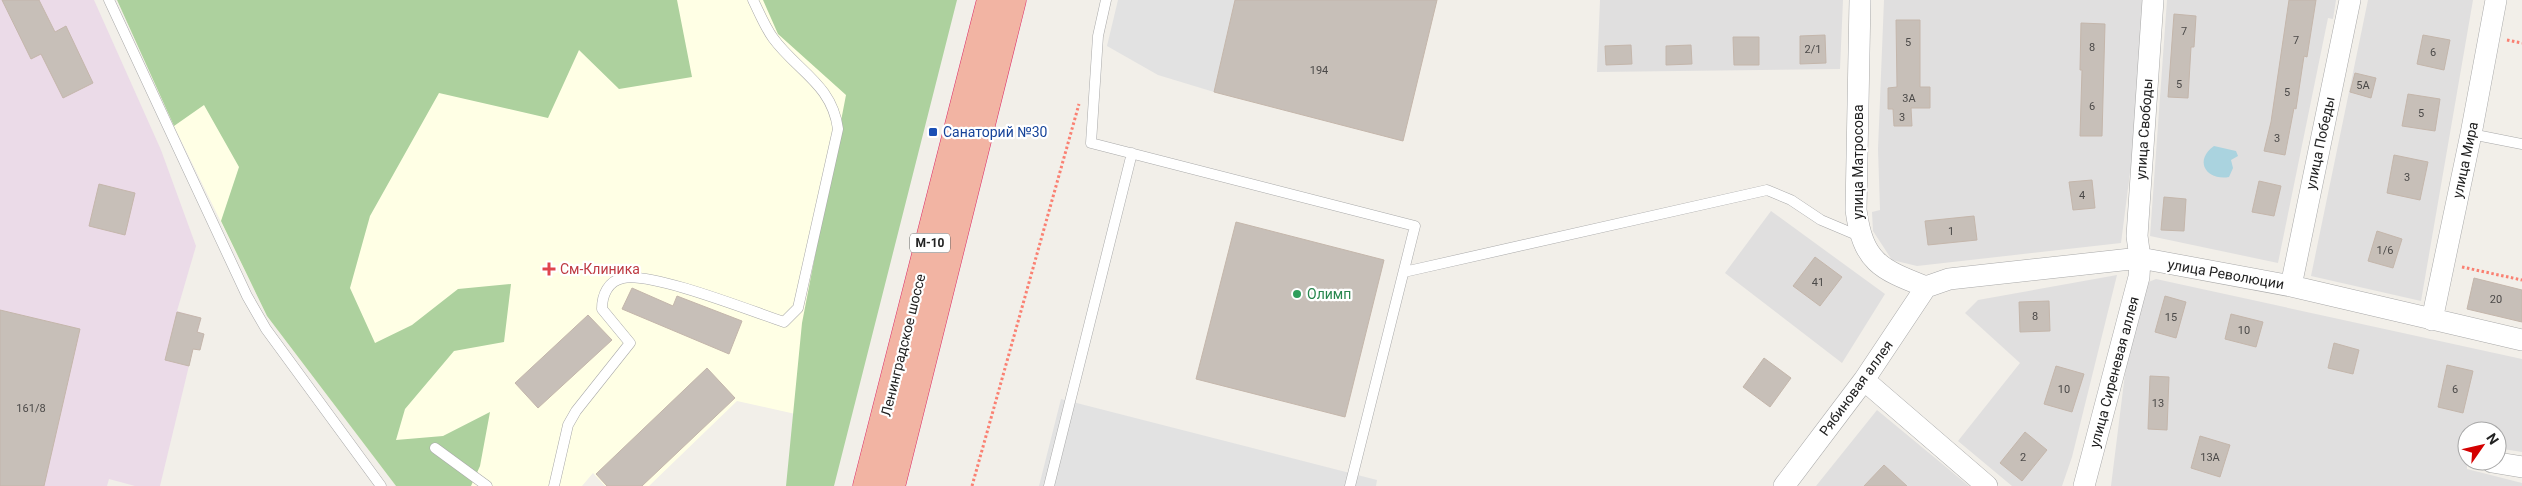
<svg xmlns="http://www.w3.org/2000/svg" width="2522" height="486" font-family="Roboto,sans-serif">
<rect width="100%" height="100%" fill="#f2efe9"/>
<!-- residential -->
<path fill="#e0dfdf" d="M 1600,0 L 1843,0 L 1840,69 L 1597,72 Z
M 1884,0 L 2144,0 L 2132,157 L 2121,243 L 1917,266 L 1892,260 L 1873,231 L 1872,212 L 1880,210 L 1878,149 Z
M 2167,0 L 2336,0 L 2333,19 L 2328,18 L 2278,263 L 2150,236 Z
M 2368,0 L 2473,0 L 2421,301 L 2311,276 Z
M 1771,211 L 1885,294 L 1842,363 L 1725,273 Z
M 2117,275 L 2072,457 L 2062,486 L 2012,486 L 1958,441 L 2020,363 L 1965,313 L 1978,300 Z
M 2156,279 L 2522,359 L 2522,452 L 2497,448 L 2497,431 L 2467,431 L 2467,469 L 2522,483 L 2522,486 L 2111,486 L 2125,374 L 2146,283 Z
M 1877,410 L 1969,486 L 1816,486 Z"/>
<!-- industrial -->
<path fill="#ebdbe8" d="M 0,0 L 94,0 L 161,150 L 196,246 L 177,311 L 201,318 L 198,332 L 204,334 L 200,350 L 193,349 L 160,486 L 135,486 L 109,479 L 107,486 L 0,486 Z"/>
<!-- education -->
<path fill="#ffffe5" d="M 117,0 L 910,0 L 822,420 L 737,401 L 649,486 L 605,486 L 593,473 L 582,486 L 396,486 L 267,316 L 174,126 Z"/>
<!-- forest -->
<path fill="#add19e" d="M 117,0 L 677,0 L 692,77 L 619,89 L 579,50 L 548,118 L 439,93 L 370,216 L 350,288 L 375,343 L 412,325 L 458,289 L 511,284 L 504,342 L 454,351 L 405,409 L 396,440 L 443,436 L 490,412 L 480,466 L 471,486 L 396,486 L 267,316 L 221,221 L 239,167 L 204,105 L 174,126 Z
M 763,0 L 957,0 L 834,486 L 786,486 L 802,323 L 846,95 L 778,34 Z"/>
<!-- parking -->
<path fill="#e2e2e2" d="M 1118,0 L 1235,0 L 1214,92 L 1158,75 L 1107,46 Z
M 1061,399 L 1377,480 L 1376,486 L 1039,486 Z"/>
<!-- water -->
<path fill="#aad3df" d="M 2214,146 L 2236,151 L 2238,156 L 2231,160 L 2233,168 L 2229,177 C 2207,181 2193,161 2214,146 Z"/>
<!-- building -->
<path fill="#c7bfb8" stroke="#c4b6ab" d="M 2,0 L 39,0 L 55,32 L 66,26 L 93,83 L 63,98 L 41,54 L 31,59 Z
M 1235,0 L 1437,0 L 1403,141 L 1214,92 Z
M 2289,0 L 2316,0 L 2307,57 L 2304,56 L 2296,109 L 2294,108 L 2285,155 L 2264,151 L 2271,122 Z
M 2174,14 L 2196,16 L 2194,47 L 2191,47 L 2188,98 L 2168,97 Z
M 1896,20 L 1920,20 L 1920,87 L 1930,87 L 1930,108 L 1911,108 L 1912,126 L 1894,126 L 1893,109 L 1888,109 L 1888,88 L 1897,87 Z
M 2081,23 L 2105,24 L 2102,136 L 2080,136 L 2082,70 L 2080,70 Z
M 1825,35 L 1826,63 L 1800,64 L 1800,36 Z
M 2423,35 L 2450,40 L 2444,70 L 2417,64 Z
M 1733,37 L 1759,37 L 1759,65 L 1734,65 Z
M 1631,45 L 1632,64 L 1606,65 L 1605,46 Z
M 1691,45 L 1692,64 L 1666,65 L 1666,46 Z
M 2355,73 L 2376,78 L 2371,98 L 2350,92 Z
M 2408,94 L 2440,99 L 2435,131 L 2402,126 Z
M 2394,155 L 2428,162 L 2420,200 L 2387,193 Z
M 2092,180 L 2095,208 L 2073,210 L 2069,182 Z
M 2259,181 L 2281,186 L 2274,216 L 2252,212 Z
M 99,184 L 135,193 L 125,235 L 89,226 Z
M 2164,197 L 2186,199 L 2184,231 L 2161,230 Z
M 1974,216 L 1977,240 L 1928,245 L 1925,221 Z
M 1236,222 L 1384,260 L 1345,417 L 1196,379 Z
M 2377,231 L 2402,239 L 2393,268 L 2368,261 Z
M 1815,257 L 1842,277 L 1820,306 L 1793,286 Z
M 2474,278 L 2522,290 L 2522,322 L 2467,309 Z
M 632,288 L 673,306 L 677,296 L 742,321 L 729,354 L 622,309 Z
M 2165,296 L 2186,302 L 2176,338 L 2155,332 Z
M 2049,301 L 2050,331 L 2020,332 L 2019,302 Z
M 0,310 L 80,329 L 44,486 L 0,486 Z
M 177,312 L 201,318 L 197,332 L 204,334 L 200,350 L 193,349 L 189,366 L 165,360 Z
M 2231,314 L 2263,322 L 2256,347 L 2225,339 Z
M 588,315 L 612,340 L 538,408 L 515,383 Z
M 2334,343 L 2359,350 L 2353,374 L 2328,368 Z
M 1764,358 L 1791,378 L 1770,407 L 1743,387 Z
M 2447,365 L 2473,371 L 2463,413 L 2438,407 Z
M 2056,366 L 2084,374 L 2072,412 L 2044,404 Z
M 707,368 L 735,398 L 642,486 L 607,486 L 596,474 Z
M 2150,376 L 2169,377 L 2167,430 L 2148,429 Z
M 2025,432 L 2047,450 L 2022,481 L 2000,463 Z
M 2200,436 L 2230,445 L 2220,477 L 2191,468 Z
M 1884,465 L 1907,486 L 1864,486 Z"/>
<g fill="none" stroke-linecap="round" stroke-linejoin="round">
<defs>
<path id="service" d="M 109,0 L 247,296 L 266,329 L 381,486
M 1106,0 L 1098,36 L 1091,143 L 1415,226 L 1350,486
M 2471,134 L 2522,144
M 1404,272 L 1767,190 L 1791,200 L 1821,220 L 1859,236
M 435,448 L 487,486
M 554,486 L 568,425 L 576,411 L 630,343 L 602,309 C 602,295 608,281 623,278 C 653,272 751,311 784,322 L 798,308 L 838,129 C 832,84 797,71 773,38 C 765,27 759,12 753,0
M 1049,486 L 1132,153"/>
<path id="minor" d="M 1860,0 L 1856,210 C 1863,262 1880,269 1926,287
M 2291,286 L 2350,0
M 1926,287 L 1949,279 L 2140,258 L 2291,286 L 2522,340
M 2432,320 L 2471,134 L 2496,0
M 1864,380 L 1987,486
M 2492,462 L 2522,467
M 1784,486 L 1864,380 L 1926,287
M 2084,486 L 2139,277 L 2140,258 L 2137,236 L 2153,0"/>
<path id="trunk" d="M 867,486 L 991,0
M 891,486 L 1012,0"/>
</defs>
<!-- service casing -->
<use href="#service" stroke="#a9a9a9" stroke-width="11"/>
<!-- minor casing -->
<use href="#minor" stroke="#a9a9a9" stroke-width="22"/>
<!-- trunk casing -->
<use href="#trunk" stroke="#dc2a67" stroke-width="29"/>
<!-- path -->
<path stroke="#fa8072" stroke-width="3" stroke-dasharray="2.5 2.5" stroke-linecap="butt" d="M 2507,40 L 2522,43
M 2462,267 L 2522,280
M 972,486 L 1079,104"/>
<!-- service -->
<use href="#service" stroke="#fff" stroke-width="10"/>
<!-- minor -->
<use href="#minor" stroke="#fff" stroke-width="21"/>
<!-- trunk -->
<use href="#trunk" stroke="#f2b4a3" stroke-width="28"/>
</g>
<!-- markers -->
<rect fill="#1a4fb4" stroke="#fff" stroke-width="2" x="928" y="127" width="10" height="10" rx="2.5"/>
<path fill="#e0444e" stroke="#fff" stroke-width="2" d="M546.5 261.5h5v5h5v5h-5v5h-5v-5h-5v-5h5z"/>
<circle fill="#2e9e5b" stroke="#fff" stroke-width="2" cx="1297" cy="294" r="5"/>
<g text-anchor="middle" dominant-baseline="central" stroke-width="4.5" stroke-linejoin="round" paint-order="stroke">
<!-- number labels -->
<g font-size="11" fill="#4b4948">
<text x="2184" y="31">7</text>
<text x="2296" y="40">7</text>
<text x="1908" y="42">5</text>
<text x="2092" y="47">8</text>
<text x="1813" y="49">2/1</text>
<text x="2433" y="52">6</text>
<text x="1319" y="70">194</text>
<text x="2179" y="84">5</text>
<text x="2363" y="85">5А</text>
<text x="2287" y="92">5</text>
<text x="1909" y="98">3А</text>
<text x="2092" y="106">6</text>
<text x="2421" y="113">5</text>
<text x="1902" y="117">3</text>
<text x="2277" y="138">3</text>
<text x="2407" y="177">3</text>
<text x="2082" y="195">4</text>
<text x="1951" y="231">1</text>
<text x="2385" y="250">1/6</text>
<text x="1818" y="282">41</text>
<text x="2496" y="299">20</text>
<text x="2035" y="316">8</text>
<text x="2171" y="317">15</text>
<text x="2244" y="330">10</text>
<text x="2064" y="389">10</text>
<text x="2455" y="389">6</text>
<text x="2158" y="403">13</text>
<text x="31" y="408">161/8</text>
<text x="2023" y="457">2</text>
<text x="2210" y="457">13А</text>
</g>
<!-- shield labels -->
<rect fill="#fff" stroke="#646464" stroke-width="1" x="910" y="233.5" width="40" height="19" rx="4"/>
<g font-size="12" font-weight="bold" fill="#222">
<text x="930" y="243">М-10</text>
</g>
<!-- street labels -->
<g font-size="14" fill="#222" stroke="#fff">
<text transform="translate(2144 129) rotate(-86)">улица Свободы</text>
<text transform="translate(2320 143) rotate(-78)">улица Победы</text>
<text transform="translate(2465 160) rotate(-78)">улица Мира</text>
<text transform="translate(1858 162) rotate(-90)">улица Матросова</text>
<text transform="translate(2226 274) rotate(10)">улица Революции</text>
<text transform="translate(903 345) rotate(-76)">Ленинградское шоссе</text>
<text transform="translate(2114 372) rotate(-75)">улица Сиреневая аллея</text>
<text transform="translate(1856 388) rotate(-54)">Рябиновая аллея</text>
</g>
<!-- transit labels -->
<g font-size="14" fill="#164399" stroke="#fff" text-anchor="start">
<text x="943" y="132">Санаторий №30</text>
</g>
<!-- health labels -->
<g font-size="14" fill="#be3a42" stroke="#fff" text-anchor="start">
<text x="560" y="269">См-Клиника</text>
</g>
<!-- leisure labels -->
<g font-size="14" fill="#27864d" stroke="#fff" text-anchor="start">
<text x="1307" y="294">Олимп</text>
</g>
</g>
<!-- north arrow -->
<g transform="translate(2482 446) rotate(56)"><circle r="24" fill="#ffffff" stroke="#a7a7a7"/>
<path d="M0-4L9 19L0 12L-9 19Z" fill="#d40000"/>
<text y="-8" font-size="14" font-weight="bold" text-anchor="middle" fill="#222222">N</text>
</g>
</svg>
